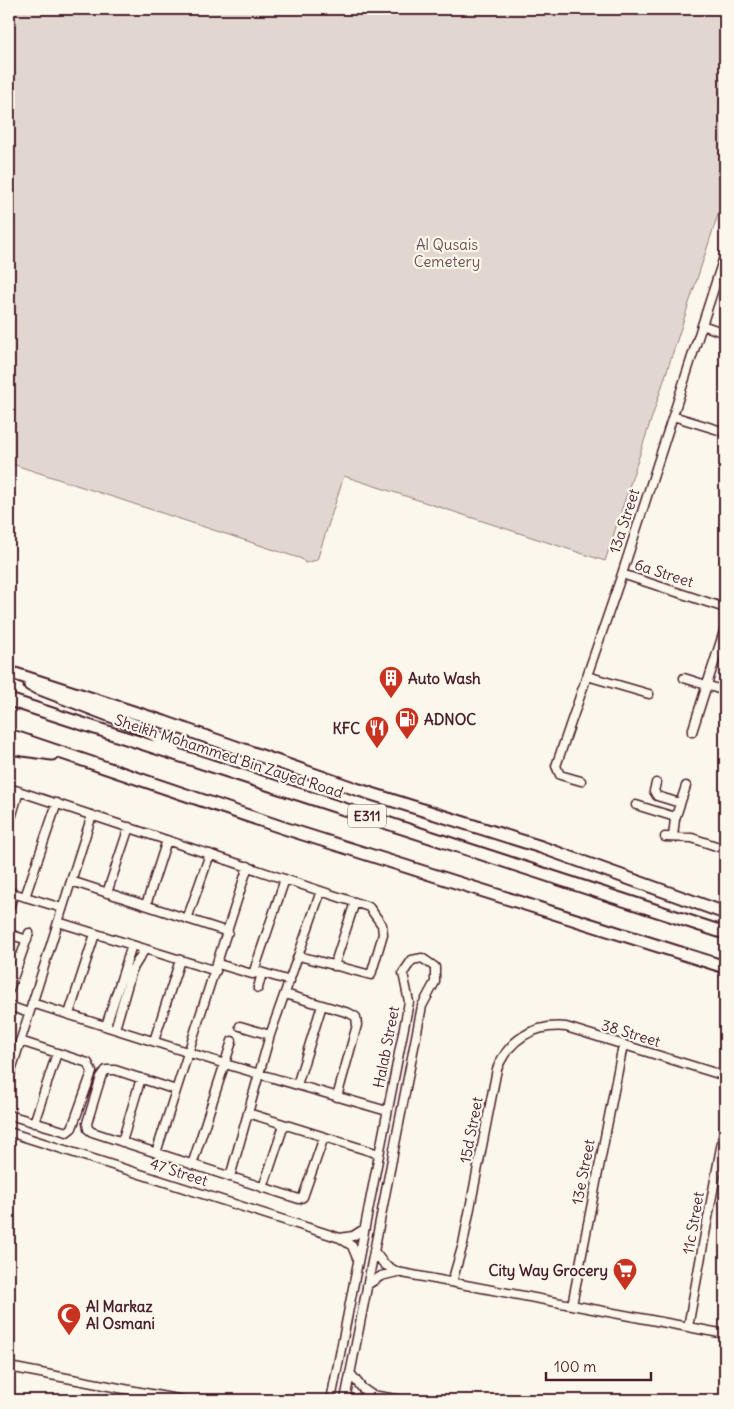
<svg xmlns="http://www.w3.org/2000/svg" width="734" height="1409" font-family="Delius,sans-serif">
<rect width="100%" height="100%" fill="#fbf7ec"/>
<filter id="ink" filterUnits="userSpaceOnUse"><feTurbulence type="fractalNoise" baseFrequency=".02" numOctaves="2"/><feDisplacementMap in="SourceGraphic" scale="10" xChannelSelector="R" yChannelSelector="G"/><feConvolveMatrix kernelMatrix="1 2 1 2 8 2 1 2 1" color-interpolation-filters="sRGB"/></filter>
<g filter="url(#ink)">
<!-- green -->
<path fill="#e2d7d0" stroke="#967b7e" d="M 9,9 L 725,9 L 725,193 L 605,561 L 344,476 L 317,560 L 305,563 L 302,559 L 9,463 Z"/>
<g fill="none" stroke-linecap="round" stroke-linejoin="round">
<defs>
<path id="minor" d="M 702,325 L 725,333
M 673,416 L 725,432
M 622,574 L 725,608
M 587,676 L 649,694
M 684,678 L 725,691
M 692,732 L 725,628
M 581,781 L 560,775 L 556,766 L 622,574 L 725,254
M 656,783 L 654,791 L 657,796 L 680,803
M 9,788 L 369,907 L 382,925 L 383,934 L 371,975 L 299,956
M 636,805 L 675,817
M 9,825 L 19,791
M 673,836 L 675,819 L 686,786
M 665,837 L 692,838 L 725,849
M 71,881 L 228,932
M 9,892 L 62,908
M 107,893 L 129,827
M 25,897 L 57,803
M 146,905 L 167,840
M 9,908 L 14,893
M 187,919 L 210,854
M 58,922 L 216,971
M 9,934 L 27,940
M 9,955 L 20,959
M 218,964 L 252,974 L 260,972 L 290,981
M 334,966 L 355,902
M 253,974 L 285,879
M 258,988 L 262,973
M 9,990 L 29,933
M 285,994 L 349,1013 L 356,1017 L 357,1025 L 337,1097
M 32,1003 L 225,1064 L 387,1111
M 9,1006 L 29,1013
M 69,1014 L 95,934
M 106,1026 L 132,945
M 240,1026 L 270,1035
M 115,1029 L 132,970 L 145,949
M 154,1041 L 180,960
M 9,1077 L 92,815
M 297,1085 L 322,1005
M 176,1090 L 115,1070 L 106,1070 L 101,1077 L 87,1123 L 88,1129 L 92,1132 L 299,1199 L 303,1197 L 324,1137
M 248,1113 L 379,1154
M 9,1115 L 67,1132 L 72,1128 L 92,1072 L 88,1063 L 20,1041
M 34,1123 L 57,1053
M 9,1132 L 340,1238 L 352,1246 L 357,1258
M 122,1142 L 141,1078
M 156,1153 L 248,866
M 192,1165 L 232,1041
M 230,1177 L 270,1035 L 321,891
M 263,1188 L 284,1125
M 340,1238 L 353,1236 L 364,1229
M 374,1251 L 384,1264 L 397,1272 L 725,1334
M 452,1282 L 463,1244 L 497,1069 C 509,1039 534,1024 566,1027 L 725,1076
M 367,1285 L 381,1276 L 397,1272
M 572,1305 L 623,1045
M 688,1327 L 725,1125
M 9,1367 L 182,1400
M 350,1373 L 362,1388 L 372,1395
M 331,1400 L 409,1002 L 403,973 L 412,960 L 422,958 L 435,967 L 435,982 L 422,1006 L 345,1400
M 354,1400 L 372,1395 L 402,1400"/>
<path id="highway" d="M 9,672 L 164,722 L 356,789 L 541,847 L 725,913
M 30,685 L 145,729 L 162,740 L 175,753
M 9,700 L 725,933
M 9,735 L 284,828 L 725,967
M 9,748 L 52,754"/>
</defs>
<!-- minor casing -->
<use href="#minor" stroke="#4a1f2b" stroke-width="11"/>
<!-- highway casing -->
<use href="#highway" stroke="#4a1f2b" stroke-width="15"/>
<!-- minor -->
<use href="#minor" stroke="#fbf7ec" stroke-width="8"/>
<!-- highway -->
<use href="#highway" stroke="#fbf7ec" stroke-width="11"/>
</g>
</g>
<!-- icons -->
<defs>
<symbol id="building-pin" viewBox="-11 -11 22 30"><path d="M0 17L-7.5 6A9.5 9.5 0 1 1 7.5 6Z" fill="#c8321e" stroke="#fbf7ec"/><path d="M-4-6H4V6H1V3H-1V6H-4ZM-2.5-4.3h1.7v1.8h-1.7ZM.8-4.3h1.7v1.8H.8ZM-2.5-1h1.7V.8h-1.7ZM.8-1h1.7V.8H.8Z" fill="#fff"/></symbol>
<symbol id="fuel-pin" viewBox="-11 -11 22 30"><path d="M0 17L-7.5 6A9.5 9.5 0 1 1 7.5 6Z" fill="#c8321e" stroke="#fbf7ec"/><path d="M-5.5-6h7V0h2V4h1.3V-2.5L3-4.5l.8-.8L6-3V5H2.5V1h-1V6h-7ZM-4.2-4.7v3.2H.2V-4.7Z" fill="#fff"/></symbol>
<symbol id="restaurant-pin" viewBox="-11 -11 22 30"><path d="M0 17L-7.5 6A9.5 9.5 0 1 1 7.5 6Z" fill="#c8321e" stroke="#fbf7ec"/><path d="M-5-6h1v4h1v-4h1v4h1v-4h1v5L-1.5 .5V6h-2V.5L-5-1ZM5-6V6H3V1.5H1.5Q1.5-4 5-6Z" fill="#fff"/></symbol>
<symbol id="supermarket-pin" viewBox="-11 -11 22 30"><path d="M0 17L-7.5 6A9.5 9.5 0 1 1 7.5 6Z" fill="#c8321e" stroke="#fbf7ec"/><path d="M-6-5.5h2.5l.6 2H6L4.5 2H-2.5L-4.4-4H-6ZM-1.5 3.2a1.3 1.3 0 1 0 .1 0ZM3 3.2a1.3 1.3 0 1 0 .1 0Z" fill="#fff"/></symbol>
<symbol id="mosque-pin" viewBox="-11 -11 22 30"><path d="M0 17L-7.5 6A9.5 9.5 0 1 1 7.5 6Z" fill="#c8321e" stroke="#fbf7ec"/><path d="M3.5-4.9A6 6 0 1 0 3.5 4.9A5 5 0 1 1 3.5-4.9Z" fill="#fff"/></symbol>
</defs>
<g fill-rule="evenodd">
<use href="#building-pin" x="377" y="664" width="28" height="38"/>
<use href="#fuel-pin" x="393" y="705" width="28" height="38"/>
<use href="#restaurant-pin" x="363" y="714" width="28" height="38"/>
<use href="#supermarket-pin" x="611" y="1256" width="28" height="38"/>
<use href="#mosque-pin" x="55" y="1301" width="28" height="38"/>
</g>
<g text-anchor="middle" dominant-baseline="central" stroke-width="4.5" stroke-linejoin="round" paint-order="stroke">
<!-- shield labels -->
<rect fill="#fbf7ec" stroke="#7f6065" stroke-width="1" x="348" y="804.5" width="38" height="23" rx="4"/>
<g font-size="14" font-weight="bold" fill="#4a1f2b">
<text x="367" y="816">E311</text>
</g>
<!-- park labels -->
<g font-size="15" fill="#704d54" stroke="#fbf7ec">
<text x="447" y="244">Al Qusais<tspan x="447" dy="17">Cemetery</tspan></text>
</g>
<!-- street labels -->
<g font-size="15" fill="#4a1f2b" stroke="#fbf7ec">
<text transform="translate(624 521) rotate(-72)">13a Street</text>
<text transform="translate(664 573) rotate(18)">6a Street</text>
<text transform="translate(229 756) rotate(18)">Sheikh Mohammed Bin Zayed Road</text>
<text transform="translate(631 1033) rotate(17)">38 Street</text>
<text transform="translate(386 1047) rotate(-79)">Halab Street</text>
<text transform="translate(471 1130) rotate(-79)">15d Street</text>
<text transform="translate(179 1172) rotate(18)">47 Street</text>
<text transform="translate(583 1172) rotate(-79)">13e Street</text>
<text transform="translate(693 1223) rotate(-80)">11c Street</text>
</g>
<!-- poi labels -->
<g font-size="15" font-weight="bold" fill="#4a1f2b" stroke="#fbf7ec" text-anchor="start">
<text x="408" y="678">Auto Wash</text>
<text x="424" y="719">ADNOC</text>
<text x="360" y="728" text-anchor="end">KFC</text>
<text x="608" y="1270" text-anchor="end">City Way Grocery</text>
<text x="86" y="1306">Al Markaz<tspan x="86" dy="17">Al Osmani</tspan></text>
</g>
</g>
<!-- margin -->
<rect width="734" height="1409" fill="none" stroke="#fbf7ec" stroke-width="30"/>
<rect x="15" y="15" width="704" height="1379" fill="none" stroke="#4a1f2b" stroke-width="2" filter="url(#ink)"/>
<!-- scale -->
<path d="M546 1372v8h105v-8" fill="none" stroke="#4a1f2b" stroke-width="2.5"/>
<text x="554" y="1372" font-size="15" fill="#4a1f2b" stroke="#fbf7ec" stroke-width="4" paint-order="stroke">100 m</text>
</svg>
